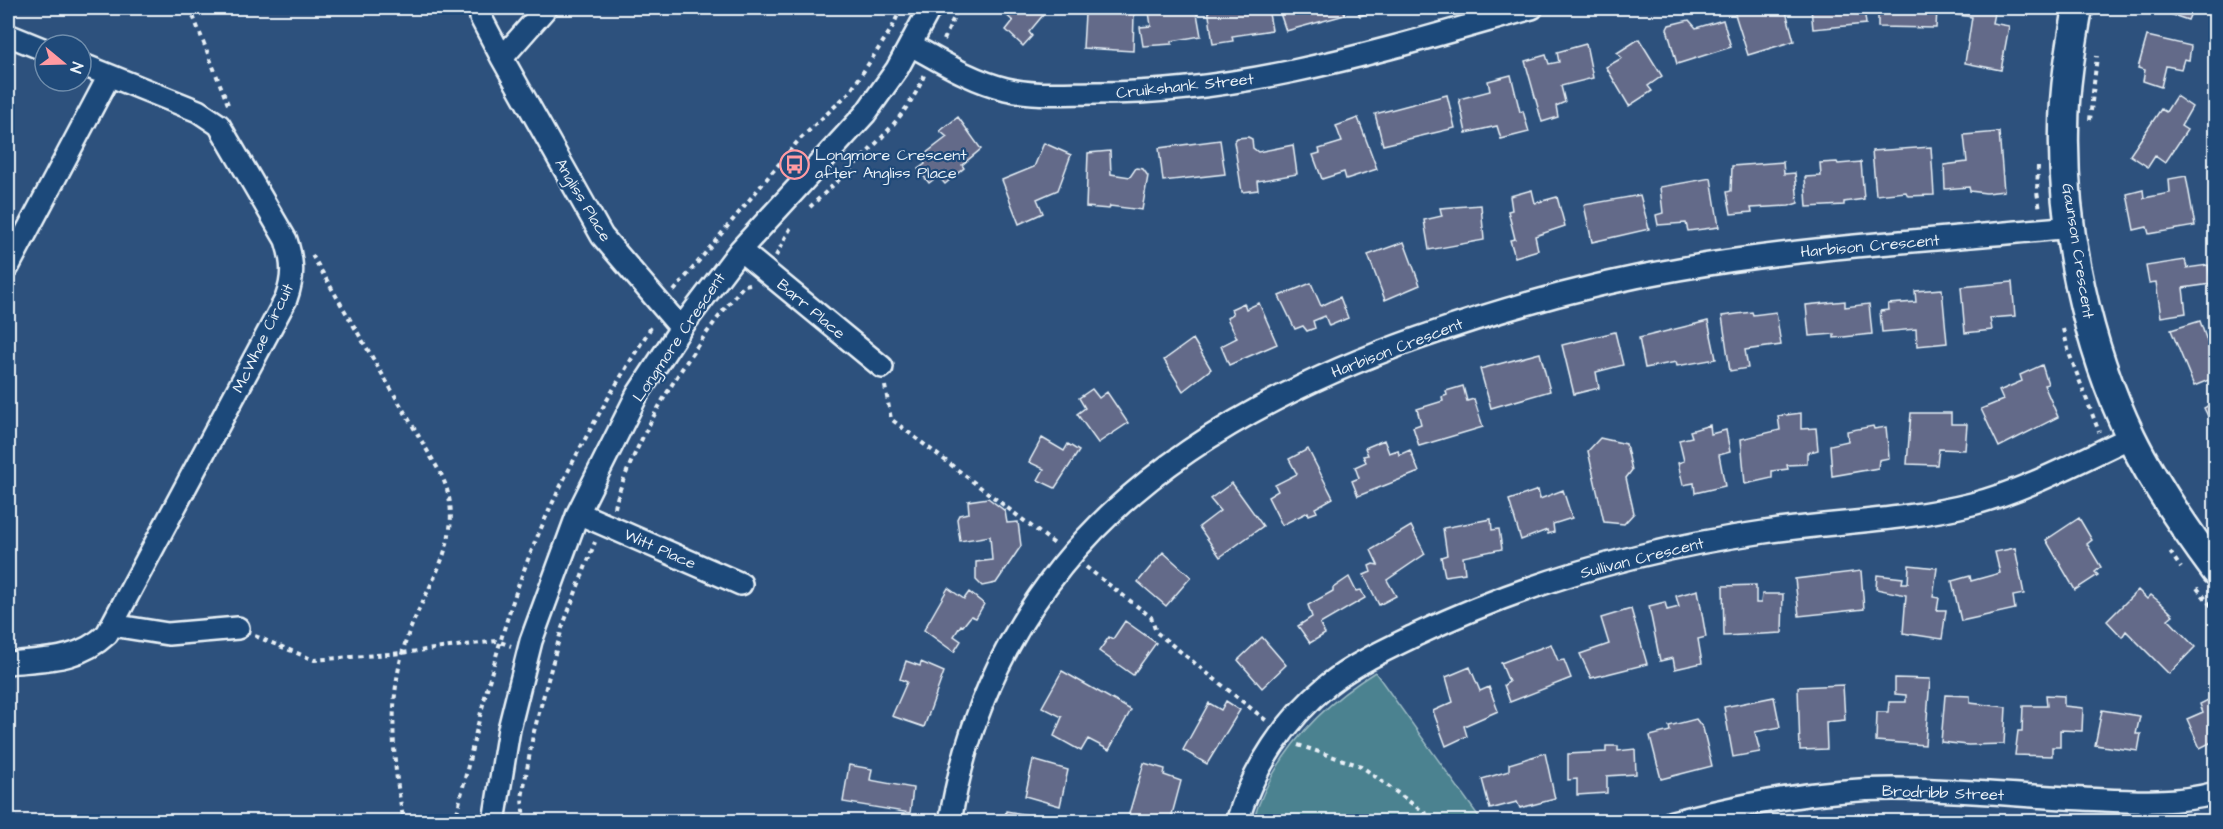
<svg xmlns="http://www.w3.org/2000/svg" width="2223" height="829" font-family="'Architects Daughter',sans-serif">
<rect width="100%" height="100%" fill="#2d517d"/>
<filter id="ink" filterUnits="userSpaceOnUse"><feTurbulence type="fractalNoise" baseFrequency=".0167" numOctaves="2"/><feDisplacementMap in="SourceGraphic" scale="12" xChannelSelector="R" yChannelSelector="G"/><feConvolveMatrix kernelMatrix="1 2 1 2 8 2 1 2 1" color-interpolation-filters="sRGB"/></filter>
<g filter="url(#ink)">
<!-- green -->
<path fill="#4c8290" stroke="#9abac4" stroke-width="1.5" d="M 1375,672 L 1482,821 L 1253,821 C 1273,756 1318,708 1375,672 Z"/>
<!-- building -->
<path fill="#646b89" stroke="#e8f1f8" stroke-width="1.5" d="M 1007,8 L 1049,8 L 1029,32 L 1032,36 L 1023,46 L 1006,30 L 1013,21 L 1003,12 Z
M 1162,8 L 1196,8 L 1201,36 L 1172,41 L 1172,44 L 1143,46 L 1140,27 L 1151,26 L 1149,12 L 1163,10 Z
M 1208,8 L 1268,8 L 1272,30 L 1232,36 L 1233,41 L 1213,44 Z
M 1282,8 L 1343,8 L 1345,15 L 1286,31 L 1279,10 Z
M 1356,8 L 1379,8 L 1360,16 Z
M 1733,8 L 1785,8 L 1794,41 L 1748,55 Z
M 1811,8 L 1864,8 L 1866,24 L 1813,29 Z
M 1878,8 L 1937,8 L 1936,28 L 1878,27 Z
M 1960,8 L 1995,8 L 1992,23 L 2009,26 L 2001,70 L 1965,63 L 1972,17 L 1958,15 Z
M 2152,8 L 2193,8 L 2188,20 Z
M 1085,14 L 1134,14 L 1133,51 L 1083,48 Z
M 1689,20 L 1696,28 L 1723,20 L 1731,47 L 1677,64 L 1667,29 L 1669,25 Z
M 2147,36 L 2191,46 L 2189,60 L 2184,59 L 2181,69 L 2166,66 L 2161,87 L 2143,81 L 2145,70 L 2138,68 Z
M 1639,39 L 1662,76 L 1648,86 L 1652,91 L 1629,106 L 1606,67 L 1622,58 L 1617,53 Z
M 1586,44 L 1593,78 L 1561,86 L 1565,102 L 1556,106 L 1558,117 L 1542,122 L 1525,61 L 1546,55 L 1549,64 L 1559,62 L 1557,52 Z
M 1511,75 L 1520,112 L 1523,111 L 1529,132 L 1501,139 L 1497,126 L 1466,133 L 1459,99 L 1490,91 L 1488,81 Z
M 1447,95 L 1455,128 L 1383,145 L 1375,114 Z
M 2176,96 L 2192,107 L 2181,126 L 2187,130 L 2165,163 L 2155,156 L 2148,167 L 2130,155 L 2161,109 L 2166,112 Z
M 958,117 L 981,149 L 962,165 L 964,168 L 945,184 L 938,176 L 929,183 L 918,169 L 925,164 L 921,157 L 947,137 L 940,131 Z
M 1358,118 L 1377,169 L 1346,179 L 1344,172 L 1322,179 L 1313,155 L 1320,153 L 1319,149 L 1342,142 L 1336,126 Z
M 1999,132 L 2004,191 L 1986,193 L 1970,191 L 1969,187 L 1945,189 L 1944,165 L 1967,162 L 1964,135 Z
M 1248,137 L 1252,139 L 1253,148 L 1258,152 L 1293,145 L 1297,174 L 1257,181 L 1258,190 L 1242,192 L 1234,142 L 1237,138 Z
M 1220,140 L 1225,174 L 1163,181 L 1159,148 Z
M 1044,143 L 1071,155 L 1058,190 L 1037,199 L 1043,213 L 1019,224 L 1002,180 L 1034,167 Z
M 1931,147 L 1934,195 L 1908,196 L 1906,192 L 1876,195 L 1872,151 Z
M 1110,151 L 1111,174 L 1130,177 L 1136,168 L 1143,169 L 1148,176 L 1142,210 L 1110,206 L 1109,209 L 1086,207 L 1088,153 Z
M 1783,162 L 1784,174 L 1795,173 L 1798,203 L 1789,206 L 1751,208 L 1752,212 L 1731,214 L 1727,192 L 1731,191 L 1732,166 Z
M 1837,162 L 1838,164 L 1861,162 L 1864,199 L 1844,202 L 1844,205 L 1807,207 L 1805,177 L 1821,176 L 1820,163 Z
M 2186,176 L 2195,226 L 2149,234 L 2147,227 L 2134,230 L 2127,194 L 2143,190 L 2144,198 L 2170,193 L 2169,179 Z
M 1711,178 L 1719,227 L 1688,231 L 1686,223 L 1658,225 L 1656,215 L 1663,213 L 1660,187 Z
M 1532,190 L 1535,203 L 1557,197 L 1565,226 L 1535,236 L 1538,250 L 1515,257 L 1510,240 L 1515,239 L 1508,211 L 1512,210 L 1510,196 Z
M 1640,195 L 1649,229 L 1592,242 L 1584,205 Z
M 1481,205 L 1484,240 L 1429,250 L 1424,220 L 1442,216 L 1440,208 Z
M 1404,242 L 1420,285 L 1385,300 L 1368,255 Z
M 2185,260 L 2187,268 L 2208,265 L 2211,284 L 2183,288 L 2186,313 L 2161,317 L 2156,282 L 2149,283 L 2146,266 Z
M 2012,282 L 2015,316 L 1990,318 L 1992,330 L 1965,333 L 1961,287 Z
M 1311,283 L 1321,306 L 1340,297 L 1348,318 L 1329,326 L 1325,316 L 1313,321 L 1315,328 L 1307,331 L 1303,326 L 1295,329 L 1279,296 Z
M 1942,289 L 1947,343 L 1917,346 L 1916,329 L 1882,332 L 1880,311 L 1889,310 L 1888,304 L 1916,302 L 1915,291 Z
M 1845,301 L 1845,307 L 1869,304 L 1872,334 L 1834,338 L 1834,334 L 1809,336 L 1806,305 Z
M 1244,303 L 1246,309 L 1259,303 L 1277,344 L 1229,365 L 1221,346 L 1237,338 L 1227,318 L 1233,314 L 1231,309 Z
M 1752,312 L 1753,315 L 1776,312 L 1781,345 L 1745,350 L 1748,368 L 1730,371 L 1722,316 Z
M 1708,321 L 1716,359 L 1677,366 L 1676,362 L 1645,368 L 1639,338 Z
M 2200,321 L 2209,347 L 2216,344 L 2216,377 L 2194,386 L 2171,330 Z
M 1615,332 L 1623,365 L 1596,372 L 1599,388 L 1574,394 L 1562,345 Z
M 1193,339 L 1211,369 L 1183,391 L 1164,360 Z
M 1540,353 L 1550,391 L 1491,408 L 1480,369 Z
M 2042,365 L 2048,384 L 2044,385 L 2058,417 L 1999,447 L 1981,409 L 2003,400 L 1999,391 L 2022,381 L 2020,375 Z
M 1463,386 L 1467,401 L 1474,399 L 1483,427 L 1419,446 L 1413,427 L 1421,424 L 1417,409 L 1443,401 L 1442,397 L 1447,395 L 1446,391 Z
M 1092,389 L 1099,398 L 1107,392 L 1128,423 L 1098,443 L 1077,414 L 1085,408 L 1079,398 Z
M 2216,401 L 2216,432 L 2204,408 Z
M 1801,413 L 1801,429 L 1816,428 L 1818,450 L 1807,453 L 1807,464 L 1787,465 L 1788,469 L 1772,471 L 1772,478 L 1745,484 L 1741,439 L 1780,430 L 1778,416 Z
M 1911,413 L 1951,413 L 1951,424 L 1967,424 L 1965,450 L 1939,449 L 1937,465 L 1907,464 Z
M 1710,425 L 1711,434 L 1726,430 L 1730,452 L 1719,455 L 1725,486 L 1695,493 L 1694,483 L 1683,485 L 1678,463 L 1684,461 L 1679,440 L 1692,437 L 1690,431 Z
M 1873,426 L 1874,429 L 1886,427 L 1889,458 L 1879,460 L 1878,468 L 1832,476 L 1830,445 L 1848,441 L 1847,431 Z
M 1042,438 L 1064,451 L 1068,444 L 1079,451 L 1055,488 L 1038,480 L 1044,469 L 1029,462 Z
M 1600,438 L 1626,444 L 1632,470 L 1626,478 L 1634,513 L 1624,524 L 1604,522 L 1588,451 Z
M 1384,440 L 1389,453 L 1398,450 L 1399,455 L 1410,450 L 1419,472 L 1358,496 L 1352,481 L 1359,478 L 1355,467 L 1366,462 L 1363,456 L 1368,455 L 1365,448 Z
M 1308,449 L 1333,498 L 1315,508 L 1317,512 L 1309,515 L 1308,512 L 1282,525 L 1268,497 L 1278,491 L 1275,485 L 1297,474 L 1289,459 Z
M 1232,483 L 1263,526 L 1220,557 L 1199,527 L 1220,511 L 1210,499 Z
M 1538,490 L 1540,499 L 1563,490 L 1572,518 L 1553,524 L 1554,532 L 1548,534 L 1547,530 L 1521,540 L 1509,500 Z
M 988,498 L 1005,511 L 1007,523 L 1018,522 L 1021,546 L 996,583 L 982,586 L 976,580 L 976,562 L 992,560 L 990,536 L 960,541 L 957,519 L 959,515 L 969,513 L 968,501 Z
M 2079,518 L 2092,540 L 2087,544 L 2101,567 L 2095,572 L 2098,575 L 2075,590 L 2046,540 Z
M 1491,519 L 1492,530 L 1499,529 L 1502,549 L 1463,557 L 1465,573 L 1445,576 L 1441,557 L 1447,555 L 1443,528 Z
M 1411,526 L 1425,554 L 1387,580 L 1396,596 L 1379,605 L 1364,575 L 1371,572 L 1369,566 L 1373,564 L 1378,565 L 1371,550 Z
M 2015,548 L 2024,594 L 2013,596 L 2015,609 L 1961,621 L 1952,581 L 1970,576 L 1971,581 L 2000,573 L 1995,552 Z
M 1163,552 L 1191,577 L 1166,606 L 1138,582 Z
M 1909,565 L 1937,568 L 1933,597 L 1939,598 L 1937,610 L 1946,610 L 1942,639 L 1903,633 L 1906,595 L 1876,589 L 1877,575 L 1903,578 L 1902,583 L 1908,583 Z
M 1861,571 L 1864,609 L 1799,616 L 1795,579 Z
M 1349,577 L 1356,591 L 1361,590 L 1365,598 L 1320,624 L 1325,634 L 1310,643 L 1298,626 L 1312,617 L 1308,605 L 1333,591 L 1333,588 Z
M 1756,585 L 1756,603 L 1761,603 L 1762,594 L 1783,594 L 1782,633 L 1724,636 L 1723,586 Z
M 948,588 L 964,599 L 969,592 L 984,604 L 976,618 L 971,616 L 963,626 L 961,625 L 954,636 L 961,641 L 954,652 L 924,630 Z
M 1698,590 L 1706,637 L 1698,639 L 1702,663 L 1675,669 L 1673,658 L 1660,661 L 1649,606 L 1665,602 L 1667,610 L 1679,607 L 1676,596 Z
M 2138,590 L 2147,599 L 2151,595 L 2162,604 L 2173,615 L 2168,619 L 2195,647 L 2169,674 L 2126,631 L 2122,637 L 2107,621 Z
M 1631,609 L 1647,664 L 1591,678 L 1580,654 L 1609,644 L 1601,618 Z
M 1125,621 L 1156,643 L 1133,675 L 1099,651 L 1109,637 L 1113,639 Z
M 1262,637 L 1286,665 L 1262,688 L 1238,660 Z
M 1551,644 L 1558,661 L 1564,660 L 1571,678 L 1510,702 L 1504,685 L 1509,682 L 1501,663 Z
M 906,661 L 920,666 L 921,662 L 944,672 L 924,727 L 892,716 L 907,682 L 900,679 Z
M 1470,667 L 1480,691 L 1489,687 L 1498,711 L 1464,726 L 1467,736 L 1446,746 L 1433,711 L 1453,702 L 1446,677 Z
M 1062,671 L 1131,710 L 1109,750 L 1088,739 L 1081,751 L 1054,736 L 1062,717 L 1042,707 Z
M 1895,678 L 1930,679 L 1925,745 L 1876,741 L 1877,712 L 1888,712 L 1889,702 L 1906,702 L 1906,695 L 1895,694 Z
M 1843,685 L 1845,720 L 1826,722 L 1827,749 L 1800,750 L 1798,687 Z
M 1945,695 L 1970,696 L 1970,703 L 2006,707 L 2004,744 L 1968,745 L 1941,742 Z
M 2046,695 L 2064,696 L 2064,706 L 2083,708 L 2082,731 L 2060,730 L 2060,747 L 2052,747 L 2052,756 L 2015,755 L 2018,731 L 2022,731 L 2023,706 L 2047,706 Z
M 2216,696 L 2216,740 L 2200,748 L 2187,719 L 2203,712 L 2200,704 Z
M 1774,697 L 1780,727 L 1755,732 L 1760,752 L 1733,757 L 1724,707 Z
M 1226,701 L 1240,710 L 1207,764 L 1183,750 L 1209,703 L 1221,710 Z
M 2102,710 L 2140,716 L 2136,734 L 2141,734 L 2138,751 L 2095,745 Z
M 1696,719 L 1703,728 L 1712,766 L 1661,779 L 1650,736 L 1670,731 L 1669,726 Z
M 1606,746 L 1618,746 L 1618,751 L 1635,749 L 1636,774 L 1607,776 L 1607,793 L 1577,795 L 1577,779 L 1568,780 L 1568,754 L 1606,752 Z
M 1545,753 L 1555,799 L 1520,808 L 1517,802 L 1490,809 L 1482,779 L 1509,771 L 1509,764 Z
M 1033,760 L 1068,770 L 1060,806 L 1025,796 Z
M 1144,763 L 1165,769 L 1164,775 L 1181,781 L 1170,822 L 1152,819 L 1151,822 L 1143,822 L 1128,817 Z
M 849,765 L 872,769 L 870,780 L 913,788 L 910,813 L 843,802 Z
M 1006,811 L 1029,815 L 1028,822 L 1004,822 Z"/>
<g fill="none" stroke-linecap="round" stroke-linejoin="round">
<defs>
<path id="street" d="M 480,8 L 481,18 L 502,58 L 602,236 L 681,328
M 8,35 L 45,50
M 911,45 C 942,62 972,81 1006,89 C 1034,96 1068,93 1097,93 C 1250,93 1386,49 1532,8
M 502,58 L 546,8
M 740,250 L 882,367
M 8,267 L 109,76
M 578,513 L 741,584
M 112,625 L 168,634 L 238,628
M 8,663 C 46,659 78,661 107,634 L 286,299 C 294,277 293,262 286,240 L 219,125 L 198,111 L 81,64
M 494,822 L 509,729 L 531,641 L 578,513 L 637,395 L 681,328 L 740,250 L 865,114 L 897,69 L 930,8
M 950,822 C 993,558 1182,422 1419,338 C 1504,308 1590,284 1679,269 C 1808,246 1941,240 2071,227
M 1237,822 C 1253,768 1285,720 1329,684 C 1356,663 1387,649 1418,634 C 1527,582 1645,549 1764,532 C 1833,522 1904,521 1972,504 C 2027,490 2079,461 2131,437
M 1672,822 C 1745,804 1817,789 1893,789 C 1956,789 2021,796 2084,799 C 2129,801 2172,805 2216,793"/>
<path id="secondary" d="M 2078,8 C 2071,48 2064,88 2064,129 C 2062,230 2087,346 2131,437 C 2154,484 2185,529 2216,571"/>
</defs>
<!-- street casing -->
<use href="#street" stroke="#e8f1f8" stroke-width="26"/>
<!-- secondary casing -->
<use href="#secondary" stroke="#e8f1f8" stroke-width="33"/>
<!-- path -->
<path stroke="#e8f1f8" stroke-width="4" stroke-dasharray="4.5 4.5" stroke-linecap="butt" d="M 190,8 L 229,107
M 190,8 L 269,8
M 944,40 L 958,8
M 2090,120 L 2097,56
M 2038,166 L 2037,192 L 2040,210
M 810,207 C 845,173 908,121 924,75
M 312,255 L 441,474 C 473,541 418,591 402,654 C 388,709 393,767 404,822
M 776,256 L 792,225
M 674,291 L 798,141 L 850,92 L 892,28 L 901,8
M 2063,329 L 2069,353 L 2099,432
M 885,386 L 891,419 L 1056,545
M 615,508 C 618,491 625,476 632,460 C 660,397 700,338 744,285 L 750,284
M 2170,552 L 2181,568
M 1086,567 L 1151,617 L 1156,632 L 1268,722
M 2197,588 L 2216,612
M 255,636 L 314,660 L 402,653 L 497,641 L 511,646
M 1298,745 L 1361,766 L 1437,822
M 455,822 C 472,747 489,674 513,601 C 545,504 598,412 652,326
M 524,822 L 522,798 L 533,735 L 562,628 L 595,542"/>
<!-- street -->
<use href="#street" stroke="#1f4a7a" stroke-width="21"/>
<!-- secondary -->
<use href="#secondary" stroke="#1f4a7a" stroke-width="28"/>
</g>
</g>
<!-- icons -->
<defs>
<symbol id="bus-ring" viewBox="-11 -11 22 22"><circle r="9.5" fill="#1f4a7a" stroke="#ff9aa2" stroke-width="1.5"/><path d="M-5-6H5V4H4V6H2V4H-2V6H-4V4H-5ZM-3.5-4V0h7V-4ZM-3.5 1.2v1.5H-2V1.2ZM2 1.2v1.5H3.5V1.2Z" fill="#ff9aa2"/></symbol>
</defs>
<g fill-rule="evenodd">
<use href="#bus-ring" x="778" y="148" width="33" height="33"/>
</g>
<g text-anchor="middle" dominant-baseline="central" stroke-width="4.5" stroke-linejoin="round" paint-order="stroke">
<!-- street labels -->
<g font-size="16" fill="#e8f1f8" stroke="#1f4a7a">
<text transform="translate(1185 86) rotate(-6)">Cruikshank Street</text>
<text transform="translate(583 200) rotate(59)">Angliss Place</text>
<text transform="translate(1870 246) rotate(-5)">Harbison Crescent</text>
<text transform="translate(2078 251) rotate(81)">Gaunson Crescent</text>
<text transform="translate(811 309) rotate(40)">Barr Place</text>
<text transform="translate(679 337) rotate(-56)">Longmore Crescent</text>
<text transform="translate(263 338) rotate(-64)">McWhae Circuit</text>
<text transform="translate(1397 348) rotate(-21)">Harbison Crescent</text>
<text transform="translate(660 549) rotate(24)">Witt Place</text>
<text transform="translate(1642 558) rotate(-14)">Sullivan Crescent</text>
<text transform="translate(1943 793) rotate(2)">Brodribb Street</text>
</g>
<!-- poi labels -->
<g font-size="16" fill="#e8f1f8" stroke="#1f4a7a" text-anchor="start">
<text x="815" y="155">Longmore Crescent<tspan x="815" dy="18">after Angliss Place</tspan></text>
</g>
</g>
<!-- margin -->
<rect width="2223" height="829" fill="none" stroke="#1f4a7a" stroke-width="30"/>
<rect x="15" y="15" width="2193" height="799" fill="none" stroke="#e8f1f8" stroke-width="2" filter="url(#ink)"/>
<!-- north arrow -->
<g transform="translate(63 63) rotate(109)"><circle r="28" fill="#1f4a7a" stroke="#6f8dac" stroke-width="1.5"/>
<path d="M0-4.5L10 22L0 15L-10 22Z" fill="#ff9aa2"/>
<text y="-9" font-size="16" font-weight="bold" text-anchor="middle" fill="#e8f1f8">N</text>
</g>
</svg>
